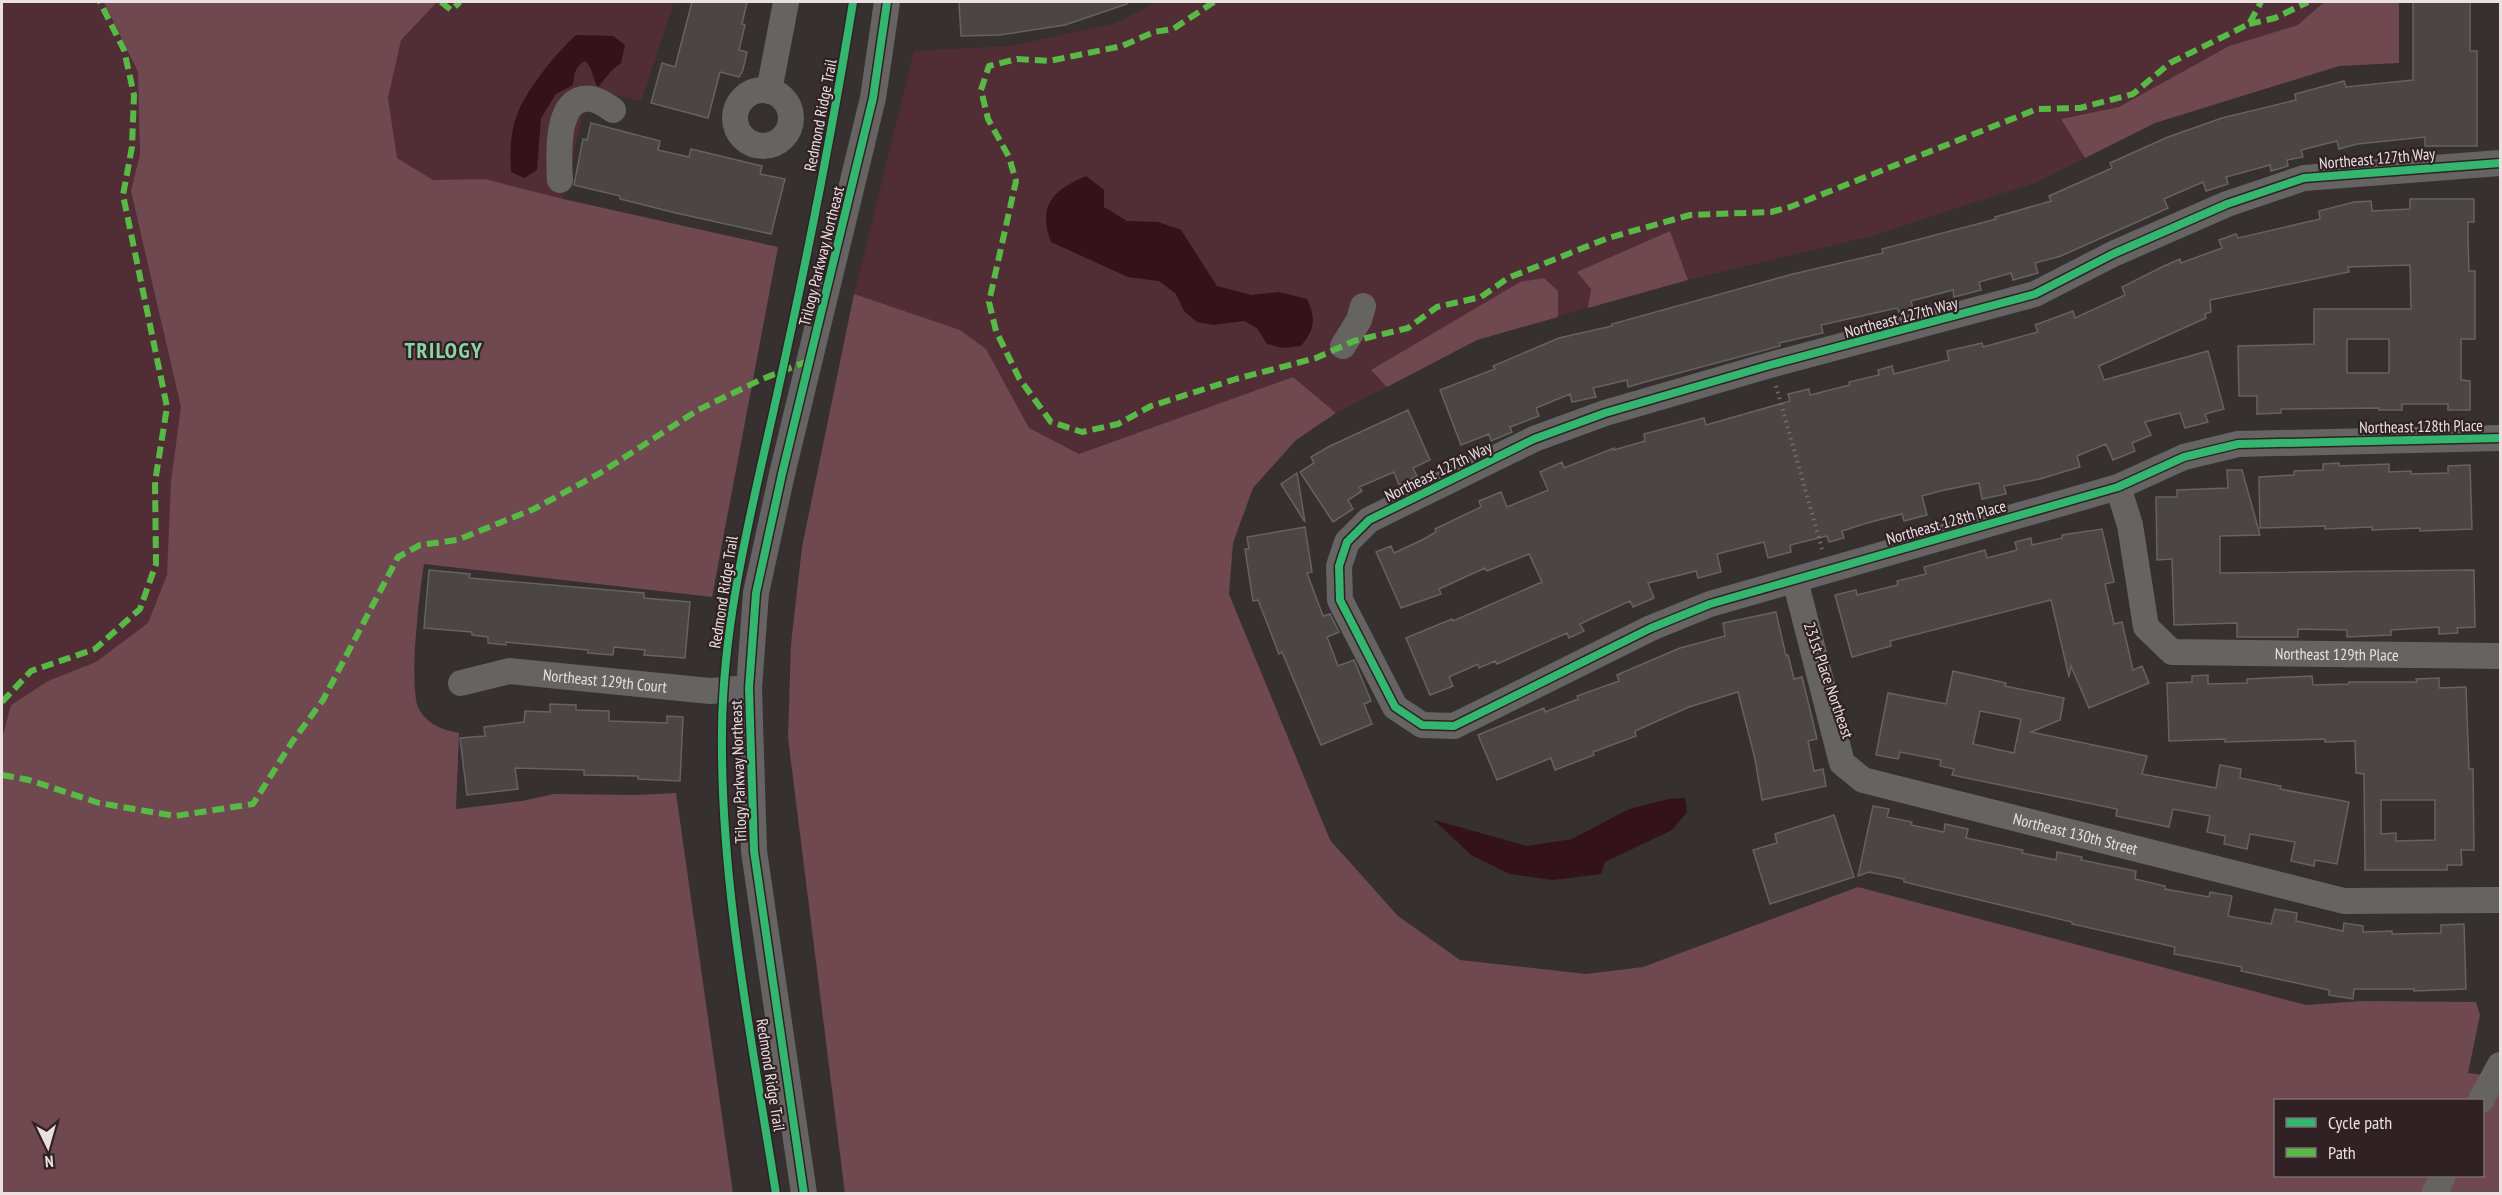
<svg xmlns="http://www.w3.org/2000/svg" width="2502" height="1195" font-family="'PT Sans Narrow',sans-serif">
<rect width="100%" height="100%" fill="#363030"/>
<!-- green -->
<path fill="#512d35" d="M 2,2 L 184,2 L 251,566 L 2,874 Z
M 359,2 L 674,2 L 641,101 L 592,90 L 583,113 L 563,199 L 564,238 L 300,185 Z
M 1158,2 L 2399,2 L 2399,63 L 2339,66 L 2155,123 L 2037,182 L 1872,236 L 1650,289 L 1477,340 L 1336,413 L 1293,377 L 1080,454 L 962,452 L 854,294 L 914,51 L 1010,46 L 1116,23 Z"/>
<!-- forest -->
<path fill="#6f4850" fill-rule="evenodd" d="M 104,2 L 437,2 L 401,40 L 388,98 L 397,158 L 433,180 L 485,179 L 563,199 L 778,247 L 712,597 L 424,564 C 420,589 407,693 420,711 C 429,725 443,730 459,733 L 456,809 L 522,801 L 554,794 L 636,795 L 676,793 L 733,1193 L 2,1193 L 2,739 L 11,705 L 48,681 L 96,662 L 148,623 L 167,575 L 171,482 L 181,407 L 131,191 L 140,154 L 138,72 Z
M 2324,2 L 2399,2 L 2399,63 L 2339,66 L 2155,123 L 2085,158 L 2061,119 L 2119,107 L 2229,46 L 2298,25 Z
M 1670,231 L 1688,280 L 1588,308 L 1591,289 L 1577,272 Z
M 1544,278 L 1558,291 L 1558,317 L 1477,340 L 1387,387 L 1371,370 L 1520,282 Z
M 854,294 L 960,330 L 986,349 L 1029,428 L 1079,454 L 1293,377 L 1336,413 L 1296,440 L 1253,488 L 1233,543 L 1229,594 L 1330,840 L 1398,916 L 1460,960 L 1586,974 L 1643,967 L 1858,887 L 2306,1005 L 2361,1001 L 2476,1002 L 2480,1015 L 2468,1073 L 2500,1077 L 2500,1193 L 845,1194 L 788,738 L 791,644 L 802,547 ZM 2276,1100 L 2482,1100 L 2482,1176 L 2276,1176 Z"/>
<!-- water -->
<path fill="#34121b" d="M 576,35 L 613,36 L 625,45 L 621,63 L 612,70 L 598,87 C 592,78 593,68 585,61 C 575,66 574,75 573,85 L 556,94 L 541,118 L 537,170 L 524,178 L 511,172 C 510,154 510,133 517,115 C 526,90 556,53 576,35 Z
M 1086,176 L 1104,190 L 1104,207 L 1127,221 L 1158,222 L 1181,230 L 1217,286 L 1251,295 L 1278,292 L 1307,299 C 1316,318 1315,329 1301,346 L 1282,348 L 1267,344 L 1257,328 L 1244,321 L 1213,325 L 1197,322 L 1184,311 L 1176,294 L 1159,281 L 1128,277 L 1051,242 C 1037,204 1054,190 1086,176 Z
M 1685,798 L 1687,812 L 1672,830 L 1605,862 L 1601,874 L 1553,880 L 1510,874 L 1471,855 L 1434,820 L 1527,846 L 1572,839 L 1629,809 L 1669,799 Z"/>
<!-- building -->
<path fill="#4b4546" stroke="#666162" stroke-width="1.5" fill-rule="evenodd" d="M 692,2 L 747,2 L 742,24 L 745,25 L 739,50 L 747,52 L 743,70 L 739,77 L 720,72 L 708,118 L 651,103 L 662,63 L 675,67 Z
M 959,2 L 1127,2 L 1127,4 L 1065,25 L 1000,35 L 961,36 Z
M 2413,2 L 2470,2 L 2470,51 L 2477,51 L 2477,146 L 2425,146 L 2425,137 L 2357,144 L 2339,149 L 2337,141 L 2301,150 L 2303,157 L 2287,160 L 2288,166 L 2271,171 L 2270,165 L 2226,177 L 2228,184 L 2206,191 L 2203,182 L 2164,199 L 2168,208 L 2061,256 L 2035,263 L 2038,273 L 2013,280 L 2011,273 L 1979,282 L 1981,290 L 1954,297 L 1953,290 L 1911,301 L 1913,308 L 1899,312 L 1897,308 L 1821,325 L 1823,333 L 1779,343 L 1780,346 L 1645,382 L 1628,387 L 1627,380 L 1593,388 L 1596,397 L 1572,402 L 1570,394 L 1536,408 L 1539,416 L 1510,427 L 1512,432 L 1491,441 L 1489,434 L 1461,445 L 1440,390 L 1495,369 L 1493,366 L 1559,338 L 1612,326 L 1612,324 L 1793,274 L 1883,253 L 1882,249 L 1996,219 L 1995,217 L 2051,201 L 2049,196 L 2112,168 L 2110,163 L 2168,137 L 2222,118 L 2296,100 L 2295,94 L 2344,81 L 2346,87 L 2413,80 Z
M 591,123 L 660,141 L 658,150 L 689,157 L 691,149 L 762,166 L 760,174 L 785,179 L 771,234 L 676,213 L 620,199 L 620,196 L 574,185 L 583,139 L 587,140 Z
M 2410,199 L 2474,199 L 2474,222 L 2468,222 L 2468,239 L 2469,271 L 2475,271 L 2475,339 L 2461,339 L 2461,380 L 2470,381 L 2470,410 L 2448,410 L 2448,404 L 2402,404 L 2402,410 L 2379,410 L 2379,408 L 2281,409 L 2281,413 L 2257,414 L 2257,396 L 2239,396 L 2238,346 L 2314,344 L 2314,309 L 2411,309 L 2410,265 L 2348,267 L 2349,272 L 2210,300 L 2211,312 L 2205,314 L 2206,318 L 2099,366 L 2104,380 L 2208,351 L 2224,409 L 2205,414 L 2208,422 L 2185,428 L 2180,413 L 2145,422 L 2151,435 L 2132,443 L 2135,451 L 2113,460 L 2106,444 L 2077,456 L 2080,467 L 2040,479 L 2004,486 L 2006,494 L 1982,499 L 1979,483 L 1940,491 L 1922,496 L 1927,515 L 1904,521 L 1902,514 L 1867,523 L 1842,531 L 1844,538 L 1829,542 L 1827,536 L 1790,545 L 1791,552 L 1768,558 L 1764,542 L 1717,554 L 1721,572 L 1698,578 L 1696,571 L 1648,583 L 1654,598 L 1633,607 L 1630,601 L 1597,616 L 1580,624 L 1584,631 L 1569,638 L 1567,633 L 1497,664 L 1495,661 L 1479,668 L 1478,664 L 1449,677 L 1453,686 L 1430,695 L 1406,638 L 1452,619 L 1453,621 L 1542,582 L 1529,554 L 1487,571 L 1485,568 L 1439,589 L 1441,594 L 1401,608 L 1376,552 L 1391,546 L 1394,553 L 1422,540 L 1436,532 L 1435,529 L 1481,507 L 1479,501 L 1501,492 L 1507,507 L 1548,490 L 1540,472 L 1562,462 L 1564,468 L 1614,448 L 1614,450 L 1645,441 L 1644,434 L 1704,418 L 1706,425 L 1790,401 L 1788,394 L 1809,389 L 1810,395 L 1850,385 L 1849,382 L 1879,375 L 1878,370 L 1892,366 L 1894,374 L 1949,360 L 1947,351 L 1982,343 L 1983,347 L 2038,332 L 2035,325 L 2073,311 L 2075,318 L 2125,295 L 2122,287 L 2164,266 L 2180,259 L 2181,263 L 2222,248 L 2219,240 L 2236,234 L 2238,238 L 2320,219 L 2319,211 L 2354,202 L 2371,201 L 2372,211 L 2410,209 ZM 2347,339 L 2389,339 L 2389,373 L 2347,373 Z
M 1408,410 L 1430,460 L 1413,468 L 1417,476 L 1399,485 L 1394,472 L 1359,487 L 1362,491 L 1348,500 L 1353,509 L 1333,522 L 1300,472 L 1314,463 L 1311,457 L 1328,447 Z
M 2339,463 L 2339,466 L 2389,464 L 2389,472 L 2411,471 L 2411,474 L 2448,473 L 2448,466 L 2470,465 L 2472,529 L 2420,531 L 2420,528 L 2372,530 L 2372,527 L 2325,529 L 2325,526 L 2260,528 L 2259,477 L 2294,475 L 2294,471 L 2323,470 L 2323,464 Z
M 2227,470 L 2242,470 L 2260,535 L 2220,536 L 2220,573 L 2474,570 L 2475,627 L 2457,628 L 2458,633 L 2439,634 L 2439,627 L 2391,630 L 2391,635 L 2347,637 L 2347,630 L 2298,629 L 2298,637 L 2237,637 L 2237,623 L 2174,625 L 2172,559 L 2157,560 L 2156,497 L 2177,497 L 2177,490 L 2228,488 Z
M 1297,473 L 1305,522 L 1281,484 Z
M 1305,527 L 1312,572 L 1307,573 L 1323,616 L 1330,614 L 1339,632 L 1327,637 L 1338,666 L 1354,660 L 1371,701 L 1364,704 L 1372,724 L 1321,745 L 1282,652 L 1279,654 L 1258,600 L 1253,601 L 1245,549 L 1249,549 L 1247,537 Z
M 2102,529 L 2114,582 L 2105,584 L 2114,624 L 2122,622 L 2133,670 L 2142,666 L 2149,683 L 2089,708 L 2071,666 L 2069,677 L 2051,600 L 1890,641 L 1891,646 L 1852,657 L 1835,595 L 1856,590 L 1857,595 L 1898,585 L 1897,581 L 1926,574 L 1924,567 L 1985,550 L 1987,558 L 2017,550 L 2015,542 L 2031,538 L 2032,545 L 2062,538 L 2062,535 Z
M 429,570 L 470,574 L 469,578 L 644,593 L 644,598 L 690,602 L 685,658 L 644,655 L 645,650 L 614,647 L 613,655 L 588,653 L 588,650 L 506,642 L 506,645 L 488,643 L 488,637 L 472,635 L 472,632 L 424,628 Z
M 1776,612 L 1786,656 L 1788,655 L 1794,679 L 1802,677 L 1806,693 L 1817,739 L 1808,741 L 1814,771 L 1823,769 L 1826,786 L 1762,800 L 1755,759 L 1738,692 L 1689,707 L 1635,731 L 1636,736 L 1593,752 L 1594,755 L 1555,770 L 1551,758 L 1497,780 L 1478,735 L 1544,708 L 1545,712 L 1578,699 L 1577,696 L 1619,681 L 1617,675 L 1680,648 L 1725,636 L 1723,623 Z
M 1953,671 L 2006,683 L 2005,686 L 2064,698 L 2060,720 L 2031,732 L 2147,756 L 2142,774 L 2216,788 L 2220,765 L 2241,769 L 2240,778 L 2281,786 L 2280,789 L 2349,802 L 2337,864 L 2315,860 L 2314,866 L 2291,861 L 2295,842 L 2250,834 L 2247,849 L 2224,844 L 2225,836 L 2207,832 L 2210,816 L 2173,809 L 2169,827 L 2116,816 L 2117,809 L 1952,775 L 1954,769 L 1940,766 L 1941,760 L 1900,752 L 1898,759 L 1876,755 L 1888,693 L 1946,704 ZM 1980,711 L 2021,719 L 2014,753 L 1973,744 Z
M 2208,675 L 2208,684 L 2247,683 L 2247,679 L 2312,676 L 2313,685 L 2349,684 L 2349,682 L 2417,682 L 2416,679 L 2439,678 L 2439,688 L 2466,687 L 2469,769 L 2473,769 L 2474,850 L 2461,850 L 2462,865 L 2447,865 L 2447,870 L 2365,870 L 2364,774 L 2356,773 L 2355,741 L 2325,742 L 2325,739 L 2225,742 L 2225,739 L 2169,741 L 2167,683 L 2192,682 L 2192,676 ZM 2381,800 L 2435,800 L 2435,840 L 2396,841 L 2396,833 L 2381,834 Z
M 550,704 L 576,705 L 576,710 L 609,711 L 609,721 L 667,723 L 667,716 L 683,717 L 680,781 L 638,779 L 638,776 L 584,775 L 584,770 L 515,768 L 518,789 L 467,795 L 460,738 L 485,736 L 484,727 L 524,722 L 525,711 L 550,712 Z
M 1873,806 L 1889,809 L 1887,817 L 1912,822 L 1911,825 L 1944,832 L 1945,824 L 1968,829 L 1966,838 L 2023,850 L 2022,853 L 2056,860 L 2057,852 L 2082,857 L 2081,860 L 2136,871 L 2135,879 L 2165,886 L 2165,889 L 2209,897 L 2210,892 L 2232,896 L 2228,916 L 2271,924 L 2275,909 L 2297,913 L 2296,921 L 2343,931 L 2344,923 L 2363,926 L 2363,932 L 2392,931 L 2392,934 L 2441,933 L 2441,925 L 2464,924 L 2466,989 L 2414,991 L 2414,989 L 2354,989 L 2353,999 L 2329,995 L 2329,990 L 2241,971 L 2242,967 L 2174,954 L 2175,947 L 2072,924 L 2072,922 L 1904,882 L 1904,879 L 1869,872 L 1858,876 Z
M 1834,815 L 1854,877 L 1770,904 L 1753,850 L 1777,843 L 1775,834 Z"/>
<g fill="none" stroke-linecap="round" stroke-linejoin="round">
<!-- path -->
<path stroke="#726d6e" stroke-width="4" stroke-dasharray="1.5 4.5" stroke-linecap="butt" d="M 1776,386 L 1822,549"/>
<!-- minor -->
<g stroke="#666363" stroke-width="26">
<circle cx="763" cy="118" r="28"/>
<path d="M 769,91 L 786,2"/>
<path d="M 2500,163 L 2304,178 L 2227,204 L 2113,254 L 2035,294 L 1770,365 L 1605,413 L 1534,439 L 1369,520 L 1347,542 L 1339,566 L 1340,600 L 1395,707 L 1422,725 L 1454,726 L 1651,628 L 1710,604 L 2118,487 L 2184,457 L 2238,444 L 2500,438"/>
<path d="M 560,180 C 559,158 554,93 592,99 C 599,100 607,106 613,110"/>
<path d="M 1343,346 L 1359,320 L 1363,306"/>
<path id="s1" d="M 2118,487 L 2130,525 L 2146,627 L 2172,652 L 2500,656"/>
<path id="s2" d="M 1795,580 L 1842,763 L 1863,780 L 2344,901 L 2500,900"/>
<path id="s3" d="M 461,683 L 509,671 L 710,691 L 749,688"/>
<path d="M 2481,1100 L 2500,1065"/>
<path d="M 804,1194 L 754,851 L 749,688 L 756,593 L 782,474 L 873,98 L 887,2"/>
<path d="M 2434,1194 L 2443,1176"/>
</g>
<!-- quiet -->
<path stroke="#58b947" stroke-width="6" stroke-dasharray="12 6" stroke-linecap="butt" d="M 441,2 L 451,10 L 460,2
M 1214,2 L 1173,29 L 1154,32 L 1122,46 L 1049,61 L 1017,59 L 989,66 L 981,90 L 988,119 L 1009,157 L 1016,181 L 989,302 L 996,331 L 1019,378 L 1051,422 L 1082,432 L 1118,424 L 1151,406 L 1236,379 L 1316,358 L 1354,341 L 1408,328 L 1437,307 L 1481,297 L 1508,278 L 1608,238 L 1690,215 L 1771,212 L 1790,207 L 2037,109 L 2080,108 L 2133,94 L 2170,63 L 2249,24 L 2261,2
M 2249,24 L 2275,18 L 2308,2
M 2,702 L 31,671 L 95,649 L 140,609 L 156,564 L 155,482 L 167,407 L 123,195 L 132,147 L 134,95 L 124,50 L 100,2
M 2,775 L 29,780 L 99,803 L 175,816 L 253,804 L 292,742 L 323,700 L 398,557 L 420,545 L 457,540 L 534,509 L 600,473 L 698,410 L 760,380 L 810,360"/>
<defs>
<path id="cycleway" d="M 2500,163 L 2304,178 L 2227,204 L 2113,254 L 2035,294 L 1770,365 L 1605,413 L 1534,439 L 1369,520 L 1347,542 L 1339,566 L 1340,600 L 1395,707 L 1422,725 L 1454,726 L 1651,628 L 1710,604 L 2118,487 L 2184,457 L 2238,444 L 2500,438
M 776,1194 C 752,1040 720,885 722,730 C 723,616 753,505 777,395 C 806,264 832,133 853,2
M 804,1194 L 754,851 L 749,688 L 756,593 L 782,474 L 873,98 L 887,2"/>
</defs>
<!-- cycleway casing -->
<use href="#cycleway" stroke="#302224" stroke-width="11"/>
<!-- cycleway -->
<use href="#cycleway" stroke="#33b770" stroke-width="8"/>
</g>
<g text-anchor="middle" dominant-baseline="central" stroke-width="4.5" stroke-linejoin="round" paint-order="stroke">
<!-- street labels -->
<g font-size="16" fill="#eae0e2" stroke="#302224">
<text transform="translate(820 115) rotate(-79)">Redmond Ridge Trail</text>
<text transform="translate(2377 158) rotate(-5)">Northeast 127th Way</text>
<text transform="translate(821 256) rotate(-76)">Trilogy Parkway Northeast</text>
<text transform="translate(1901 317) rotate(-15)">Northeast 127th Way</text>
<text transform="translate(2421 426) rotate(-1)">Northeast 128th Place</text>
<text transform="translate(1438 471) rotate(-26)">Northeast 127th Way</text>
<text transform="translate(1946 522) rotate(-16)">Northeast 128th Place</text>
<text transform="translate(723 592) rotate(-81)">Redmond Ridge Trail</text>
<text stroke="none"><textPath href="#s1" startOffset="344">Northeast 129th Place</textPath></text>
<text stroke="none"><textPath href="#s3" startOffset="146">Northeast 129th Court</textPath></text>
<text transform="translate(1829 680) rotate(71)">231st Place Northeast</text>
<text transform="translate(738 772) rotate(-92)">Trilogy Parkway Northeast</text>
<text stroke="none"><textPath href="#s2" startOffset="435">Northeast 130th Street</textPath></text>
<text transform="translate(771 1075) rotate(81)">Redmond Ridge Trail</text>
</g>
<!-- district labels -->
<g font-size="22" font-weight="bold" letter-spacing="1.5" fill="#8ad5a6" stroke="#302224">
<text x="444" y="350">TRILOGY</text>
</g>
</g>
<!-- border -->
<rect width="2502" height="1195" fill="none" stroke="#eae0e2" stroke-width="6"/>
<!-- legend -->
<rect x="2274" y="1099" width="210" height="78" fill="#302224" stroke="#7a6e70" stroke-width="1.5"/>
<rect x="2286" y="1118" width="30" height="9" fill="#33b770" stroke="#7a6e70" stroke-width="1.5"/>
<text x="2328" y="1129" font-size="18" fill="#eae0e2">Cycle path</text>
<rect x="2286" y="1148" width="30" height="9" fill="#58b947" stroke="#7a6e70" stroke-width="1.5"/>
<text x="2328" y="1159" font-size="18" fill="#eae0e2">Path</text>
<!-- north arrow -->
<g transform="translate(48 1147) rotate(175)" stroke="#302224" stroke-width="4.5" paint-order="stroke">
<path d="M0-4.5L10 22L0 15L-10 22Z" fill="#eae0e2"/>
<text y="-9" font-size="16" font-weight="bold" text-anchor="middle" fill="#eae0e2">N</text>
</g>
</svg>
